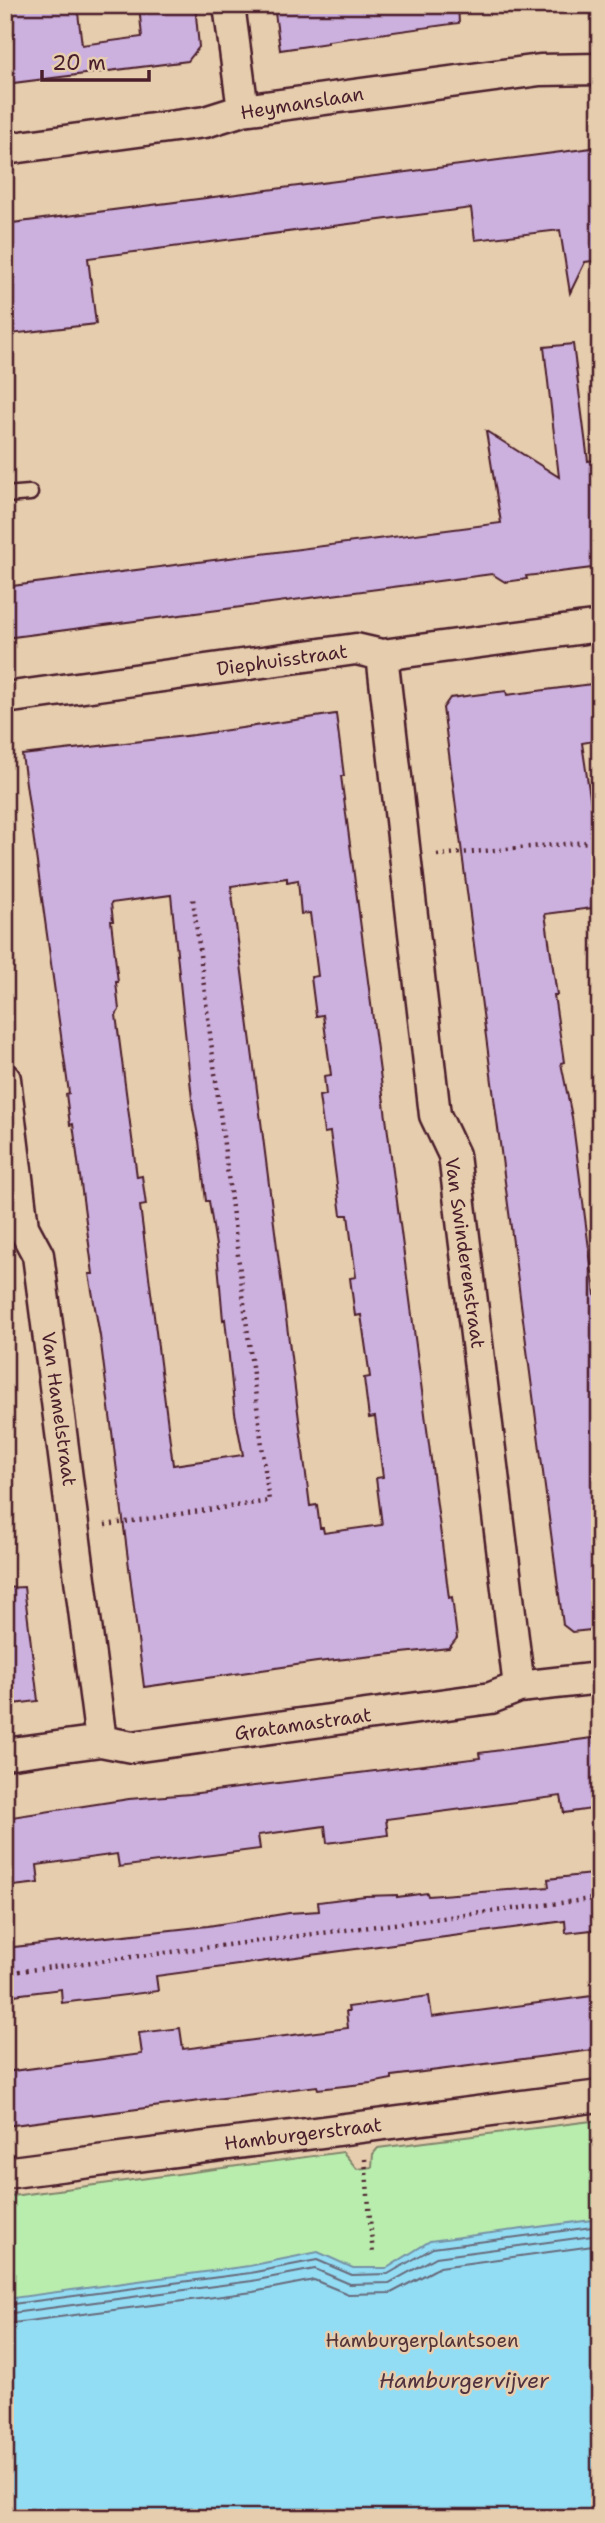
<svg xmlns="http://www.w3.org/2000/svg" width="605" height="2523" font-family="'Shantell Sans',sans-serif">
<rect width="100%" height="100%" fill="#e6cdae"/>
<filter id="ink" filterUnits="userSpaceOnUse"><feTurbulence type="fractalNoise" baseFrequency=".0143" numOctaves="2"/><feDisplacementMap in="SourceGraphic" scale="14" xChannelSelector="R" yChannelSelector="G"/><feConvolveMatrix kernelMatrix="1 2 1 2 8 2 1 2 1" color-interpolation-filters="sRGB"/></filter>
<g filter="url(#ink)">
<!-- green -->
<path fill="#b9edae" stroke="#82866c" stroke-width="2" d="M 600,2120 L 600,2518 L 5,2518 L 5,2197 L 343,2152 L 357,2169 L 372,2167 L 373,2154 L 378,2148 Z"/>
<!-- water -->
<path fill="#93ddf4" stroke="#7691a4" stroke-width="2" d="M 600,2219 L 600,2518 L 5,2518 L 5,2299 L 249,2266 L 318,2252 L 353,2268 L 387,2268 L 430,2241 Z"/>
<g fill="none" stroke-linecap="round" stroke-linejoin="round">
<!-- shore -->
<path stroke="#676b7b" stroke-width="2" d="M 5,2305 L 250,2273 L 317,2260 L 352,2275 L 388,2274 L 433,2248 L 600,2226
M 5,2314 L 252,2281 L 315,2269 L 350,2284 L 389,2283 L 436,2257 L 600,2235
M 5,2324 L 253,2292 L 314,2280 L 348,2294 L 391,2293 L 440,2267 L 600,2245"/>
</g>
<!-- building -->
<path fill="#ccb0de" stroke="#4a1f2b" stroke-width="2" fill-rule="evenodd" d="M 5,5 L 77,5 L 82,45 L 142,37 L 139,5 L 195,5 L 199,47 L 188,61 L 5,84 Z
M 274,5 L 458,5 L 459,23 L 328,41 L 328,43 L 280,50 Z
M 600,147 L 600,260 L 585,262 L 570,293 L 560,230 L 475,240 L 471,208 L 88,258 L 96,324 L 11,334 L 5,295 L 5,224 Z
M 573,344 L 588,461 L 600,459 L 600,567 L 526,576 L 527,579 L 505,582 L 492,574 L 5,638 L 5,587 L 501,523 L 486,431 L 559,477 L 544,347 Z
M 600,683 L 600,740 L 582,743 L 592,811 L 600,810 L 600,907 L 545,914 L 557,995 L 554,995 L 564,1062 L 561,1063 L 572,1117 L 595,1295 L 600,1294 L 600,1629 L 572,1632 L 563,1625 L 443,708 L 450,698 L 506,691 L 507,695 Z
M 336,714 L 344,776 L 341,776 L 440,1528 L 449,1598 L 452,1597 L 457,1638 L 449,1648 L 317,1662 L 144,1687 L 100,1336 L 89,1274 L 93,1274 L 73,1124 L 70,1125 L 66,1094 L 69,1093 L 22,755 L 194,735 ZM 287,878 L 287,882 L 298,880 L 301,914 L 310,913 L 318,976 L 311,977 L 316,1016 L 323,1015 L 331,1075 L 324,1076 L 326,1095 L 319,1096 L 324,1133 L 330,1132 L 341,1215 L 348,1215 L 356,1277 L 350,1278 L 355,1316 L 361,1315 L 370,1377 L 364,1378 L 369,1418 L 375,1417 L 383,1477 L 376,1478 L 382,1525 L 324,1533 L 323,1528 L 320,1528 L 317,1505 L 310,1506 L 231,886 ZM 171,895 L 193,1109 L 199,1141 L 206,1201 L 209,1201 L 217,1252 L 223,1320 L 225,1319 L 235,1413 L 243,1455 L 173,1465 L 140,1206 L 146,1205 L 142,1176 L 137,1177 L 116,1015 L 119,1010 L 116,982 L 118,982 L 111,921 L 113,921 L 111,903 Z
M 24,1587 L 38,1701 L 5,1705 L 5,1588 Z
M 600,1737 L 600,1806 L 592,1807 L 592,1809 L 564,1813 L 561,1796 L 386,1819 L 388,1835 L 358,1839 L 327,1843 L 325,1826 L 288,1831 L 258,1835 L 260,1849 L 119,1867 L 117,1854 L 37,1865 L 39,1883 L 5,1887 L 5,1818 L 129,1799 L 190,1794 L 480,1758 L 479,1753 Z
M 600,1873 L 600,1929 L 566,1933 L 565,1921 L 341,1951 L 156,1976 L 158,1991 L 62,2003 L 61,1989 L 5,1996 L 5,1948 L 208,1926 L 289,1913 L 319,1911 L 318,1902 L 365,1896 L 397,1895 L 397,1897 L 427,1893 L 428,1896 L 549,1887 L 548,1879 Z
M 600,1995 L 600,2049 L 392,2076 L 392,2079 L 371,2083 L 318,2089 L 317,2086 L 5,2126 L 5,2072 L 142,2054 L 139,2033 L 180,2028 L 183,2049 L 348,2028 L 346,2011 L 349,2011 L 348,2007 L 429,1996 L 432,2017 Z"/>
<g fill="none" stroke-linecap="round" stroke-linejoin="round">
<defs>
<path id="lane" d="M 5,495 L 30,493"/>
<path id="street" d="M 229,5 L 243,110
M 5,149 L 205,122 L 243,110 L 540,70 L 600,69
M 382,655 L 435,1115 L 454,1155 L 519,1687
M 5,698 L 356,649 L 382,655 L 600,626
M 5,1079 L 23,1227 L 38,1255 L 101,1741
M 5,1754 L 101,1741 L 132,1747 L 491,1698 L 519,1687 L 600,1678
M 5,2173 L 600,2096"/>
</defs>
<!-- lane casing -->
<use href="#lane" stroke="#4a1f2b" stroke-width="19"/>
<!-- street casing -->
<use href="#street" stroke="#4a1f2b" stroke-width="35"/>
<!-- path -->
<path stroke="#4a1f2b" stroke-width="4.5" stroke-dasharray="2 5" stroke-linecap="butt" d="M 437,855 L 600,841
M 105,1525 L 269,1501 L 193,899
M 5,1973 L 600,1898
M 365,2159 L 373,2255"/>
<!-- lane -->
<use href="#lane" stroke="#e6cdae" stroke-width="14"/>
<!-- street -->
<use href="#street" stroke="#e6cdae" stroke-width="30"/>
</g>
</g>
<g text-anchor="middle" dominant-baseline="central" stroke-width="5" stroke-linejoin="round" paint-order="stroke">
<!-- street labels -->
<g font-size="19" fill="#4a1f2b" stroke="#e6cdae">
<text transform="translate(302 103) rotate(-9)">Heymanslaan</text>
<text transform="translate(282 660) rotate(-8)">Diephuisstraat</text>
<text transform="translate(465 1253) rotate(82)">Van Swinderenstraat</text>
<text transform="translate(59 1409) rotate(82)">Van Hamelstraat</text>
<text transform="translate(303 1724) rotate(-8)">Gratamastraat</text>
<text transform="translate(303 2134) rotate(-7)">Hamburgerstraat</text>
</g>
<!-- park labels -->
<g font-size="19" fill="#553438" stroke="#e6cdae">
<text x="422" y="2340">Hamburgerplantsoen</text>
</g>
<!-- water labels -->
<g font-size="21" font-style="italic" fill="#51323f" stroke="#e6cdae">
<text x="464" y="2381">Hamburgervijver</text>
</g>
</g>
<!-- margin -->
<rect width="605" height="2523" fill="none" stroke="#e6cdae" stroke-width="28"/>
<rect x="14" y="14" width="577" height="2495" fill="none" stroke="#4a1f2b" stroke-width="2.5" filter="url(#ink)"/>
<!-- scale -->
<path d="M42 70v10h107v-10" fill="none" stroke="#4a1f2b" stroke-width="3.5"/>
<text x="52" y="70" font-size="21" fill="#4a1f2b" stroke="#e6cdae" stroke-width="5" paint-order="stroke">20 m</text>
</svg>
